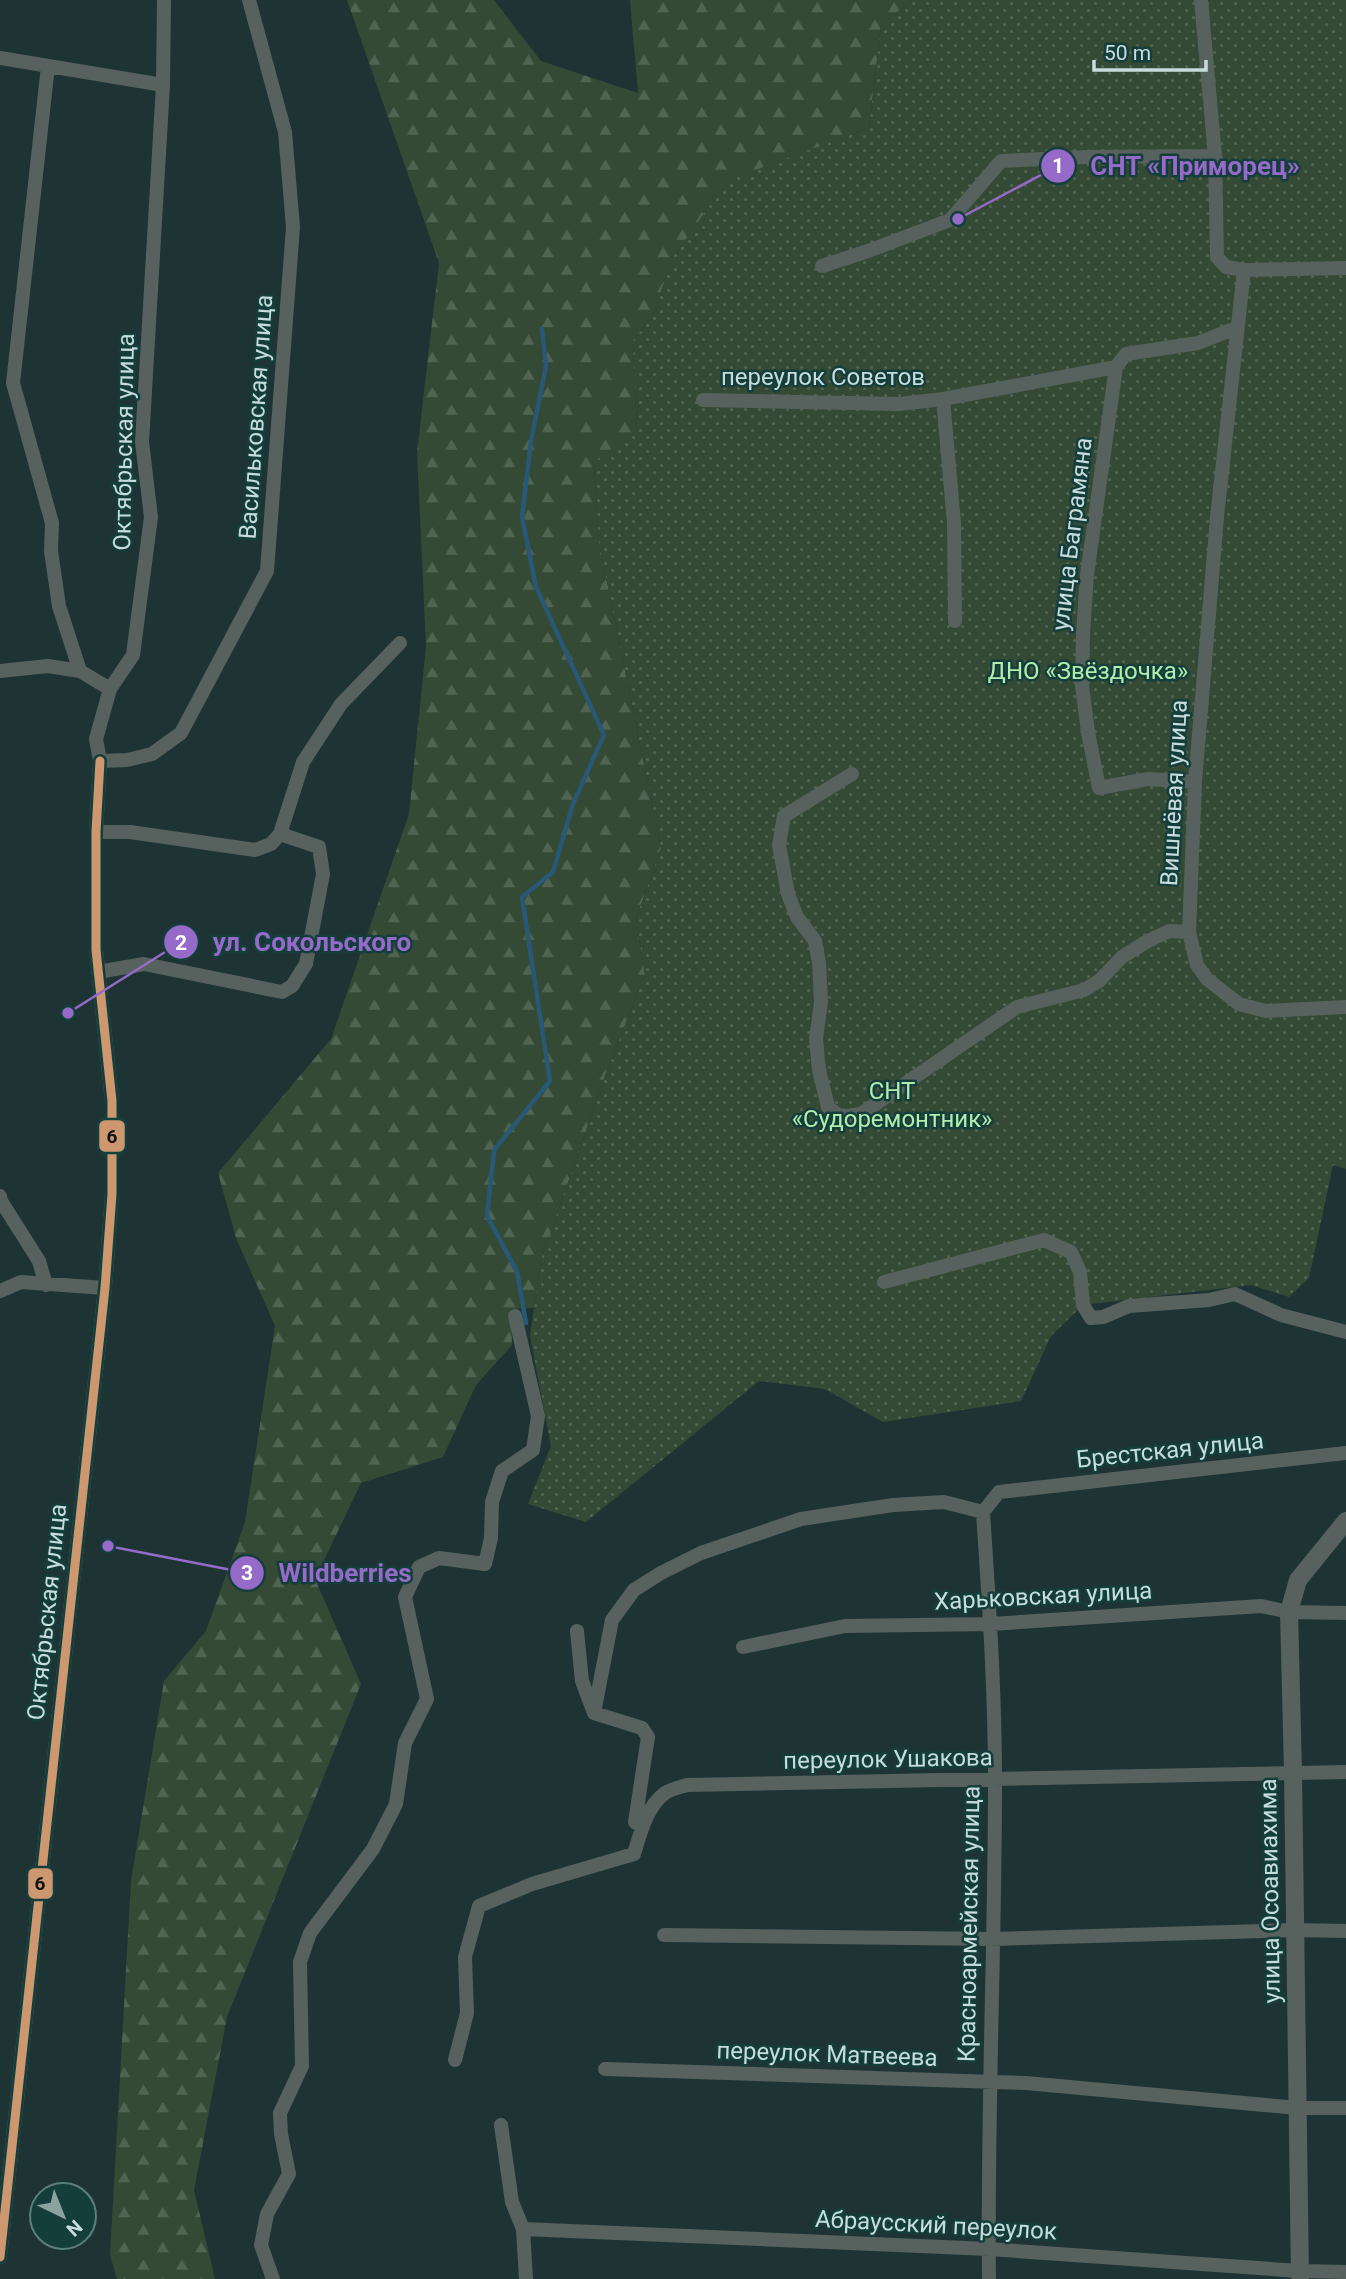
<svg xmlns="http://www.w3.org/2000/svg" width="1346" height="2279" font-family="Roboto,sans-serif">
<defs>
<pattern id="forest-firs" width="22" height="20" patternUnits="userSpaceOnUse" patternTransform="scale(1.75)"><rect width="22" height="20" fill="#344a34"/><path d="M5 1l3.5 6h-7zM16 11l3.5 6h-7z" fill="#506451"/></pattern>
<pattern id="garden-dots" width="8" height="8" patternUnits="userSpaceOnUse" patternTransform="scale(1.75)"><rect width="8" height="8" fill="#344a34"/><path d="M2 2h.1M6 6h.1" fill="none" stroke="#506451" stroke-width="1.8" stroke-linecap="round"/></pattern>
</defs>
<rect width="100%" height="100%" fill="#1e3434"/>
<!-- forest -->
<path fill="url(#forest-firs)" d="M 347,0 L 494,0 L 541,61 L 638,93 L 630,0 L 912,0 L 881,26 L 869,128 L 728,181 L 673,257 L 653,315 L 633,341 L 637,432 L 594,463 L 599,542 L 661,848 L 636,919 L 645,975 L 606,1073 L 541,1260 L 534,1308 L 511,1309 L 512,1345 L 476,1385 L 443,1457 L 361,1483 L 315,1579 L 361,1684 L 227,2017 L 194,2190 L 215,2279 L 117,2279 L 110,2255 L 131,1881 L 164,1681 L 206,1631 L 245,1522 L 275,1326 L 236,1238 L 218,1173 L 331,1039 L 409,814 L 426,646 L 417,452 L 439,263 Z"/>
<!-- garden -->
<path fill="url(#garden-dots)" d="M 912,0 L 1346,0 L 1346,1169 L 1333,1165 L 1309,1278 L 1289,1297 L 1251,1285 L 1083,1305 L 1051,1336 L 1021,1401 L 883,1422 L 825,1389 L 759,1381 L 586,1522 L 528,1504 L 551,1446 L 530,1336 L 541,1260 L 606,1073 L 645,975 L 636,919 L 661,848 L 599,542 L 594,462 L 637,431 L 633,341 L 653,315 L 673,257 L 728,180 L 869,128 L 881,26 Z"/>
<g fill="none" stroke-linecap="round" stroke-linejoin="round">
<!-- stream -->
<path stroke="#285876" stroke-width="4.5" d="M 526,1323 L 517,1271 L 487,1216 L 494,1150 L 550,1081 L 522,897 L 553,872 L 573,804 L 604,735 L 536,587 L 522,517 L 531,441 L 546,366 L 542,329"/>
<!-- minor -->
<path stroke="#57625e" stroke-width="14" d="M 1201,0 L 1215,156 L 1217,257 L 1226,267 L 1244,270 L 1346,268
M 0,58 L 163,85
M 48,66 L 13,383 L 52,523 L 51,551 L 59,606 L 80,671
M 822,266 L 868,251 L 950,220 L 1001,161 L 1086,157 L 1215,156
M 1244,270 L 1217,517 L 1195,782 L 1189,932 L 1197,965 L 1207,979 L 1239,1004 L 1266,1011 L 1346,1007
M 1116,367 L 1087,575 L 1083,634 L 1082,686 L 1088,732 L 1099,788 L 1148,779 L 1195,782
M 943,399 L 954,523 L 955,621
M 703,400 L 899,404 L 943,399 L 1116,367 L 1126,354 L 1198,343 L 1236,328
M 0,671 L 48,666 L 80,671 L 110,689
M 100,761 L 127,760 L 152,754 L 181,733 L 267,571 L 293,227 L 285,132 L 249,0
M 852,774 L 784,816 L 779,845 L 788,894 L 797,917 L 815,941 L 819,963 L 821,1002 L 816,1039 L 819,1070 L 828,1107 L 841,1117 L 861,1114 L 1017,1007 L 1084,990 L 1099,981 L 1122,957 L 1146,942 L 1169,931 L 1189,932
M 96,832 L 130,832 L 255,850 L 271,844 L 280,834 L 303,762 L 341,704 L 400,643
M 98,972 L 144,964 L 282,992 L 292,986 L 306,964 L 323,874 L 319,847 L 280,834
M 0,1196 L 1,1201 L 39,1261 L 46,1285
M 884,1282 L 1044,1240 L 1071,1252 L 1080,1272 L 1083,1305 L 1091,1318 L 1103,1317 L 1129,1306 L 1209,1300 L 1235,1294 L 1281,1315 L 1346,1332
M 0,1291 L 21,1282 L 105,1288
M 577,1631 L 582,1681 L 594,1713 L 642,1728 L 648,1737 L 635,1822 L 642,1827
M 743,1647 L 845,1626 L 991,1624 L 1261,1606 L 1289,1612 L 1346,1613
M 594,1713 L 612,1620 L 634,1590 L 661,1573 L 701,1553 L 801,1519 L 893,1505 L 944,1502 L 983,1512
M 664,1935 L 992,1939 L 1295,1930 L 1346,1931
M 455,2060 L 467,2013 L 465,1957 L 479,1906 L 532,1884 L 634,1854 C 640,1834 647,1806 665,1793 C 671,1789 681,1787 687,1785 L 1346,1772
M 605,2069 L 1026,2083 L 1298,2108 L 1346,2108
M 501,2125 L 512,2202 L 523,2229 L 526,2279
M 523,2229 L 989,2249 L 1299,2271 L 1346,2272
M 0,2257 L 105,1288 L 112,1194 L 112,1101 L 96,950 L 96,832 L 100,761 L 96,739 L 110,689 L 133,655 L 151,517 L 142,442 L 163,85 L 164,0
M 273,2279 L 261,2245 L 267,2214 L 289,2174 L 281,2134 L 280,2113 L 302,2066 L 300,1962 L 310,1933 L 373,1849 L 396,1804 L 405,1743 L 427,1699 L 405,1597 L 419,1567 L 439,1558 L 485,1564 L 491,1538 L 492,1502 L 502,1471 L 533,1450 L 538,1416 L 515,1316
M 989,2279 C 987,2113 995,1948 995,1782 C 995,1692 989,1602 983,1512 L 999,1492 L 1346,1453"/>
<!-- tertiary -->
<path stroke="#57625e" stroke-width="18" d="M 1300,2279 L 1293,1772 L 1289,1612 L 1298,1580 L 1346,1521"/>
<defs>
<path id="bus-1" d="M 0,2257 L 105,1288 L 112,1194 L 112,1101 L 96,950 L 96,832 L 100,761"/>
</defs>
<!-- bus-1 casing -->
<use href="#bus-1" stroke="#143e3c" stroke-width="14"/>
<!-- bus-1 -->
<use href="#bus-1" stroke="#cd976f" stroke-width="9"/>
</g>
<g text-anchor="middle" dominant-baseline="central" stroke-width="5" stroke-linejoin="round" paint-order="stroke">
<!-- street labels -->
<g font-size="24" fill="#c7dddb" stroke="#143e3c">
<text x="823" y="377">переулок Советов</text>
<text transform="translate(256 417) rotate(-86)">Васильковская улица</text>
<text transform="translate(124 442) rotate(-89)">Октябрьская улица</text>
<text transform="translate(1072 534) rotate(-83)">улица Баграмяна</text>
<text transform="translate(1174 793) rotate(-87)">Вишнёвая улица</text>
<text transform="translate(1170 1450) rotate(-6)">Брестская улица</text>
<text transform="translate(1043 1596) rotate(-3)">Харьковская улица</text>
<text transform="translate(47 1612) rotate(-84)">Октябрьская улица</text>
<text transform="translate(888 1759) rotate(-1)">переулок Ушакова</text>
<text transform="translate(1270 1891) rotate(-91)">улица Осоавиахима</text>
<text transform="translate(969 1924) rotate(-89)">Красноармейская улица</text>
<text transform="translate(827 2054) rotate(2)">переулок Матвеева</text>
<text transform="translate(936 2225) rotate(3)">Абраусский переулок</text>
</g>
<!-- park labels -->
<g font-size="24" fill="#b3edab" stroke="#143e3c">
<text x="1088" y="671">ДНО «Звёздочка»</text>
<text x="892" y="1091">СНТ<tspan x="892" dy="28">«Судоремонтник»</tspan></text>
</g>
</g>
<!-- callouts -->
<path fill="none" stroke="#966ac9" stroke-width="2.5" d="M958 219L1058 166M68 1013L181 942M108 1546L247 1573"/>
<g fill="#966ac9" stroke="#143e3c" stroke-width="2.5">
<circle cx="958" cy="219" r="7"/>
<circle cx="68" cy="1013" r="7"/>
<circle cx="108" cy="1546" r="7"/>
<circle cx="1058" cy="166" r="18"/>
<circle cx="181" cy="942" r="18"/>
<circle cx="247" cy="1573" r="18"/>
</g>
<g font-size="21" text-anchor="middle" font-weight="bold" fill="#fff">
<text x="1058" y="173">1</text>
<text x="181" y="950">2</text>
<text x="247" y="1580">3</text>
</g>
<g font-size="26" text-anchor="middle" font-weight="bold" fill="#966ac9" stroke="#143e3c" stroke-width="5" stroke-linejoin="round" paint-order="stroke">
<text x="1195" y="175">СНТ «Приморец»</text>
<text x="312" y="951">ул. Сокольского</text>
<text x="345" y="1582">Wildberries</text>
</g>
<g stroke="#143e3c" stroke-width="2.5">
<rect x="98" y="1119" width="28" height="34" rx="7" fill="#cd976f"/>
<rect x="27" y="1867" width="27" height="33" rx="7" fill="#cd976f"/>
</g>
<g font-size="19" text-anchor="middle" font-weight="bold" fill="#111">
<text x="112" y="1143">6</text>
<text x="40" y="1890">6</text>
</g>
<!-- north arrow -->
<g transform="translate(63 2216) rotate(137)"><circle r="33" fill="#143e3c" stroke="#5c7e7c" stroke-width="2"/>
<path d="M0-5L12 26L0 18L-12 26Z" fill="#8ca2a1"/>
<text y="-10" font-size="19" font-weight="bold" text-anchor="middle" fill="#c7dddb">N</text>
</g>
<!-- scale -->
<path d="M1094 60v10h112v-10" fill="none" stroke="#c7dddb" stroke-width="3.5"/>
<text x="1104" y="60" font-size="21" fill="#c7dddb" stroke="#143e3c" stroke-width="5" paint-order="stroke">50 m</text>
</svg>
